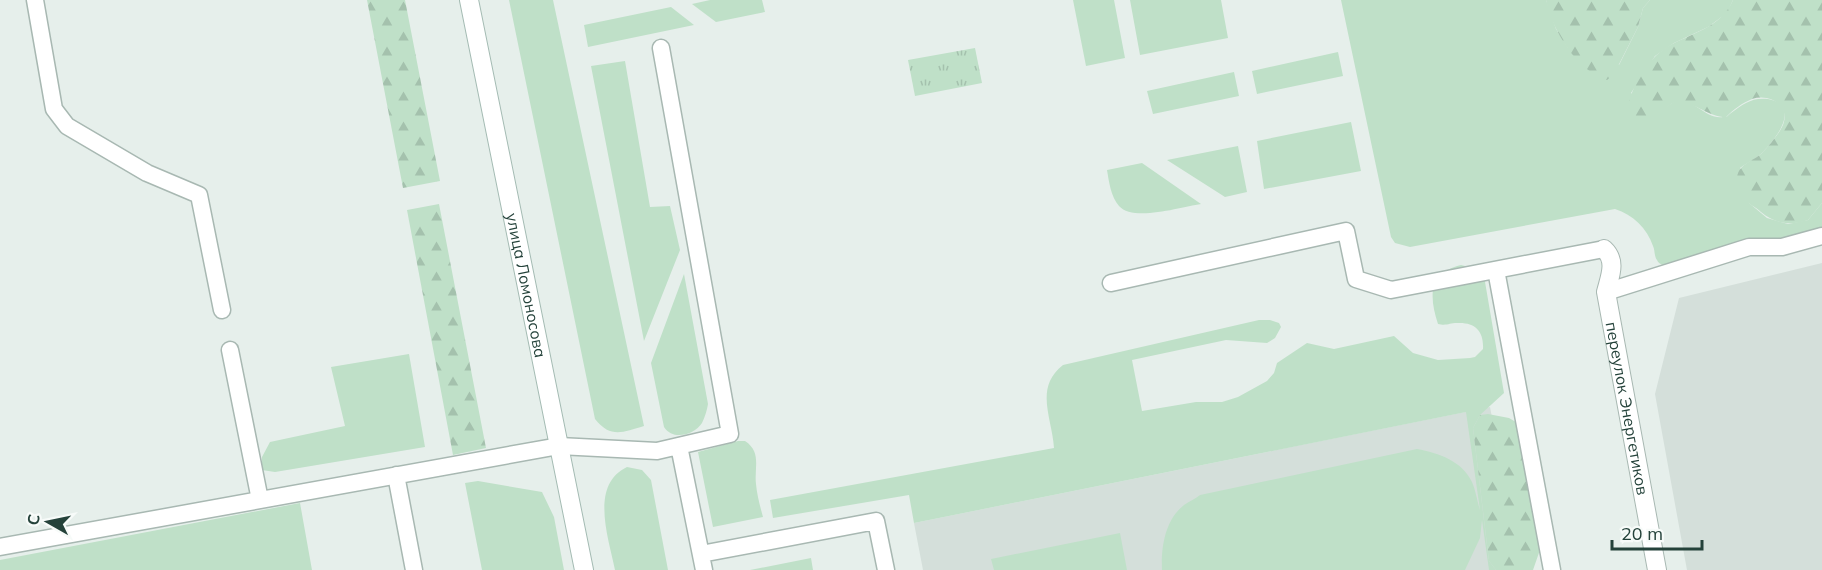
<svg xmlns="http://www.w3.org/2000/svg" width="1822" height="570" font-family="Mulish,sans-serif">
<defs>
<pattern id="forest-firs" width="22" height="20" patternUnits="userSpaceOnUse" patternTransform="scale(1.5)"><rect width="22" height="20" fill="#bfe0c8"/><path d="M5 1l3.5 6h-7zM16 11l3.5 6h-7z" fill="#a4c1ad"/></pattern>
<pattern id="park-tufts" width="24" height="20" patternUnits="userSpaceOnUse" patternTransform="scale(1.5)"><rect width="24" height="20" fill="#bfe0c8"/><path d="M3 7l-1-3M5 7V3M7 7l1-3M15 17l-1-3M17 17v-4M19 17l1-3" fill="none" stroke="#a4c1ad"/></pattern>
</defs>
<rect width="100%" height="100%" fill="#e6efeb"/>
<!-- built -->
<path fill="#d4dfda" d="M 1822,263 L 1822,570 L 1687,570 L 1655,394 L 1679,298 Z
M 1490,407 L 1521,570 L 923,570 L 914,523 Z"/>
<!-- green -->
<path fill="#bfe0c8" d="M 509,0 L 553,0 L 644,426 C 623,432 611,439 595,419 Z
M 710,0 L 762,0 L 765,12 L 716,22 L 692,4 Z
M 1073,0 L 1114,0 L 1125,58 L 1086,66 Z
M 1130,0 L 1221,0 L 1228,38 L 1140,55 Z
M 1341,0 L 1546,0 L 1556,29 L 1568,48 L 1619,65 L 1638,27 L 1643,8 L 1650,0 L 1733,0 L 1727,13 L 1708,27 L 1674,43 L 1655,56 L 1631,93 L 1658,116 C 1686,80 1700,121 1723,117 C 1728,117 1727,116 1731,113 C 1743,104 1752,97 1768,99 C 1774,100 1780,102 1783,108 C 1790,122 1772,142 1763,152 C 1757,158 1747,163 1740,168 L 1749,203 L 1767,218 L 1788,224 L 1808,220 L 1822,203 L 1822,228 L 1670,266 C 1665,266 1659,265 1657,260 C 1654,256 1655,250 1653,246 C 1647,228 1633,215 1615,209 L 1410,247 L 1395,243 L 1391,237 Z
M 671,7 L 694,25 L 588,47 L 584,25 Z
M 1338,52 L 1343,76 L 1257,94 L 1252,71 Z
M 625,61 L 650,207 L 670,206 L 680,250 L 644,341 L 591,66 Z
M 1234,72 L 1239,96 L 1153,114 L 1147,91 Z
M 1351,122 L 1361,171 L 1264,189 L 1257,141 Z
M 1238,146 L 1247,192 L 1225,197 L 1167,160 Z
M 1142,163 L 1201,204 C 1181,207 1133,222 1119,206 C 1111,197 1109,182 1107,170 Z
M 1461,265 L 1477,269 L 1484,276 L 1504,393 L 1480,415 L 1473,428 L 1488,554 L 1489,561 L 1496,570 L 1489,570 L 1482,520 L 1480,538 L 1465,570 L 1162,570 C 1161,547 1165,520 1184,505 C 1190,501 1195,499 1200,495 L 1417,449 C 1439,453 1462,461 1472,482 C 1476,491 1477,501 1480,510 L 1466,412 L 914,523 L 909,495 L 773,518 L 770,500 L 1054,448 C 1052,417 1034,388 1063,365 L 1259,320 L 1270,320 L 1279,323 L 1281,327 L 1275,338 L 1267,343 L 1226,340 L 1132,360 L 1142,411 L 1196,402 L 1222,402 L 1238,397 L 1267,381 L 1274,373 L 1277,363 L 1307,343 L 1334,349 L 1394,336 L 1413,353 L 1438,360 L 1470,358 L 1475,357 L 1483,349 C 1484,331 1475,322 1457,323 C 1449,323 1447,326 1438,324 C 1429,296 1428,273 1461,265 Z
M 684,274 L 708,404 C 707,410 705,417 702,423 C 694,435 673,441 664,427 L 651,363 Z
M 409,354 L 425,447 L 275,472 L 262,470 L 262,457 L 270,442 L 345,426 L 331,367 Z
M 738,441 L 745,441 C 762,452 754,468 756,484 C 757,495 760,506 763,517 L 713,527 L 698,452 Z
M 627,467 L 642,470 L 651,480 L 668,570 L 615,570 C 609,539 589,485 627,467 Z
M 478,481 L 542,492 L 554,517 L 564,570 L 482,570 L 465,483 Z
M 300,503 L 312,570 L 0,570 L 0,560 Z
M 1120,533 L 1127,570 L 994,570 L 991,559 Z
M 811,558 L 813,570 L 750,570 Z"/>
<!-- forest -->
<path fill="url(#forest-firs)" d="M 367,0 L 405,0 L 440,181 L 403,188 Z
M 1546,0 L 1650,0 L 1643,8 L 1638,27 L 1614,74 L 1607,80 C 1577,71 1552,30 1546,0 Z
M 1733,0 L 1822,0 L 1822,203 L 1808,220 C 1791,226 1775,224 1761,212 C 1756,207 1748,204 1743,198 C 1739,194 1737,188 1737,182 C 1736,164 1751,163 1762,153 C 1768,147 1778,135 1782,127 C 1792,107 1771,93 1752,99 C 1742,103 1733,110 1726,117 C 1706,117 1694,99 1673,103 C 1658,111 1656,129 1640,136 C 1629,130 1627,121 1628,109 C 1631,86 1647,60 1667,47 C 1691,33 1721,28 1733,0 Z
M 439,204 L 486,448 L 453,455 L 407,210 Z
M 1488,414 L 1509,418 L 1521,425 L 1541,547 L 1533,570 L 1496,570 L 1489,561 L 1473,428 L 1480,415 Z"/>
<!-- park -->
<path fill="url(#park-tufts)" d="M 975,48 L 982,83 L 915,96 L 908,60 Z"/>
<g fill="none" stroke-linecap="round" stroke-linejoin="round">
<defs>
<path id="service" d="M 35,0 L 54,109 L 67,126 L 147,173 L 199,195 L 222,310
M 1496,270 L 1552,570
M 1111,283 L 1346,231 L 1356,279 L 1391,290 L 1604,249
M 1606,292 L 1749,247 L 1782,247 L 1822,236
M 230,350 L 260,500
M 679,446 L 704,570
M 396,475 L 414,570
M 0,547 L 559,446 L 657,451 L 730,434 L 661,48
M 701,554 L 876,521 L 886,570"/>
<g id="minor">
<path id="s1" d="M 1604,249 C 1617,261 1610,276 1606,292 L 1657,570"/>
</g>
<g id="secondary">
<path id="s2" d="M 469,0 L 584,570"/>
</g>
</defs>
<!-- service casing -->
<use href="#service" stroke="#a8b8b2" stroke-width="19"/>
<!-- minor casing -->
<use href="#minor" stroke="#a8b8b2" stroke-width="20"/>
<!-- secondary casing -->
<use href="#secondary" stroke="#a4bbb3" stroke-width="20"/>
<!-- service -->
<use href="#service" stroke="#fff" stroke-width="16"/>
<!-- minor -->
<use href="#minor" stroke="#fff" stroke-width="18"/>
<!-- secondary -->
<use href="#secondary" stroke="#fff" stroke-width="18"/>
</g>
<g text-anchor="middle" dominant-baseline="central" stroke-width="4.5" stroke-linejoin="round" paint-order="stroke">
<!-- street labels -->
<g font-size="16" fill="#24423a" stroke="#f7fbf9">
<text stroke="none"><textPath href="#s2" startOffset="291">улица Ломоносова</textPath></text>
<text stroke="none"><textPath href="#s1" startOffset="164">переулок Энергетиков</textPath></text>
</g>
</g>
<!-- north arrow -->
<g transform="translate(48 522) rotate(279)" stroke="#f7fbf9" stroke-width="4.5" paint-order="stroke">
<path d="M0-4.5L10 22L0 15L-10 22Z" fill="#24423a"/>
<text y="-9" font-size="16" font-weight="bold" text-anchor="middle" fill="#24423a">С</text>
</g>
<!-- scale -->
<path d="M1612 540v9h90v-9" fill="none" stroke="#24423a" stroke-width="3"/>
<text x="1621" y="540" font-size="18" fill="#24423a" stroke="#f7fbf9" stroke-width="4.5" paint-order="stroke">20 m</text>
</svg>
